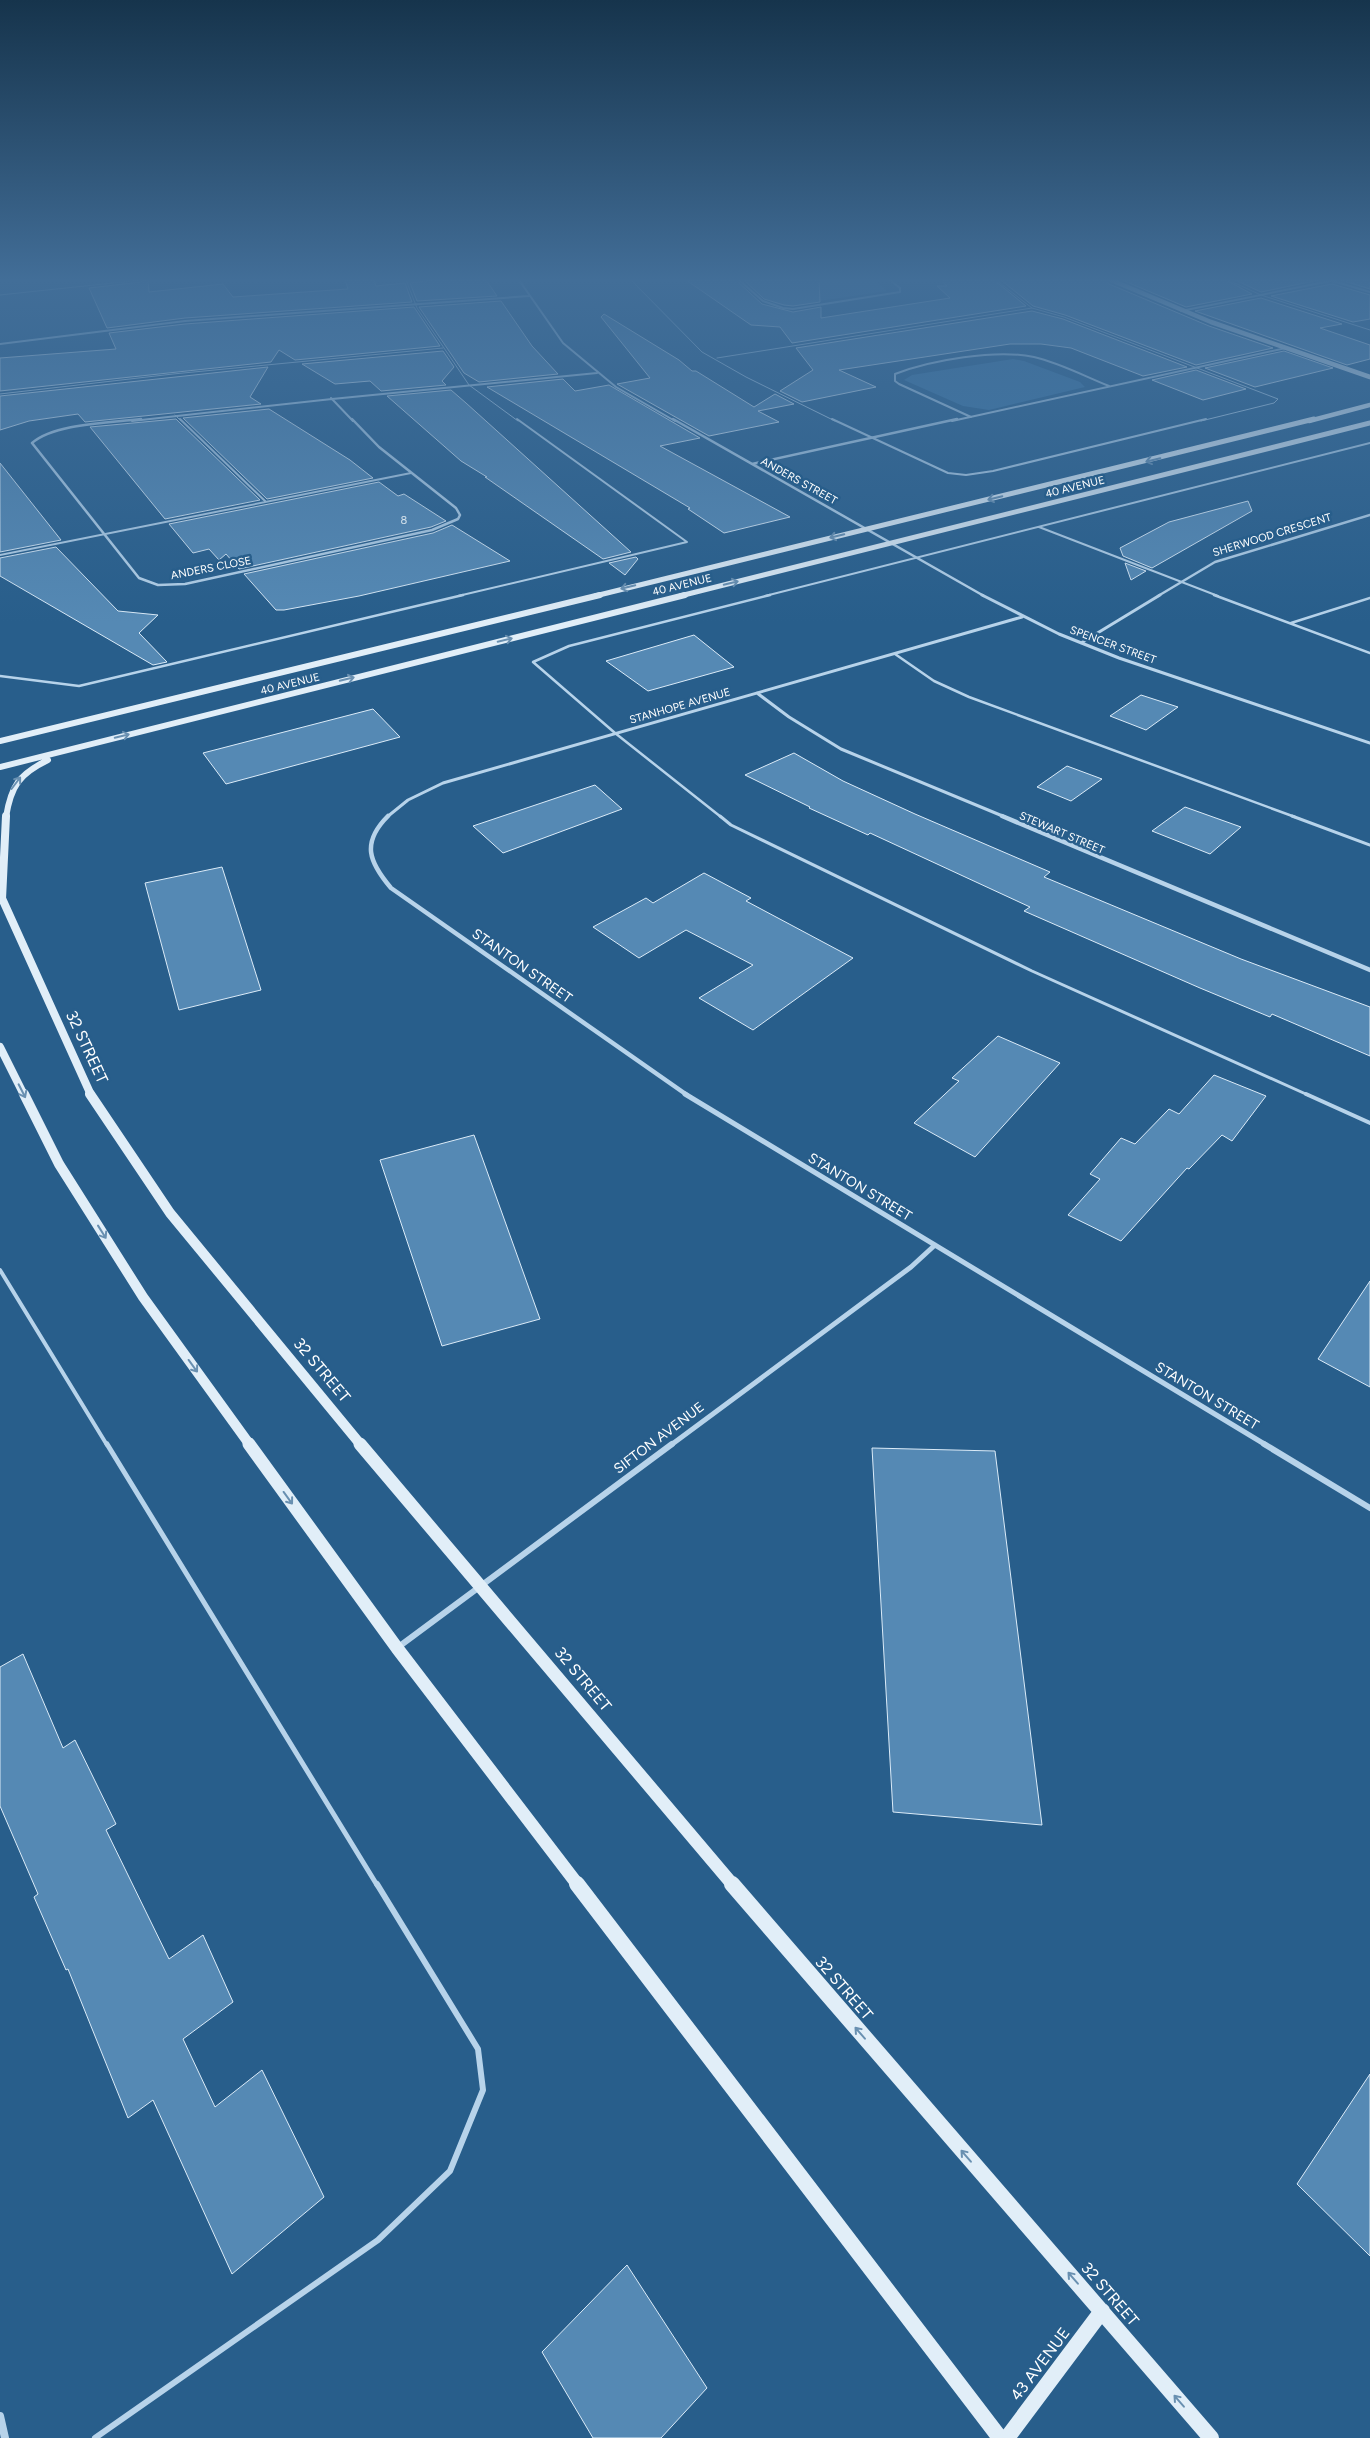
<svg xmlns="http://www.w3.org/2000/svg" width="1370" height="2438" font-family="Figtree,sans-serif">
<rect width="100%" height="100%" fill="#285e8b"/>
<!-- green -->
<path fill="#3d78a8" d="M 752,280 L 875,280 L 887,291 L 785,306 L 774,304 L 750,284 Z
M 1013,359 L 1024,361 L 1080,382 L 1085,387 L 989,410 L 963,406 L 904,380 L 912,375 Z"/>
<!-- building -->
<path fill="#5589b4" stroke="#dbebf8" d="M 143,280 L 148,280 L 149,292 L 223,284 L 233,297 L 348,289 L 345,280 L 374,280 L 376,286 L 405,283 L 412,302 L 185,318 L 107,328 L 89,288 L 141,282 Z
M 434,280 L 486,280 L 497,296 L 417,301 L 410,283 Z
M 686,280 L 736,280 L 762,304 L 793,312 L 821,307 L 821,318 L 950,298 L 937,286 L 947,286 L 940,280 L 994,280 L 1026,306 L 792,343 L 780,327 L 751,325 Z
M 744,280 L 819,280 L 820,302 L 793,306 L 784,305 L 764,299 Z
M 1001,280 L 1107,280 L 1109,284 L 1209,326 L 1273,348 L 1196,365 L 1065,315 L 1033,306 Z
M 1122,280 L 1226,280 L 1252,294 L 1186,307 Z
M 1235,280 L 1319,280 L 1261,292 Z
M 1341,280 L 1370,280 L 1370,289 Z
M 1332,284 L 1370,295 L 1370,319 L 1353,322 L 1271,296 Z
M 1261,298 L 1342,324 L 1320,328 L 1370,345 L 1370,359 L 1347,365 L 1195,311 Z
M 501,301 L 532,346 L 558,374 L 479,382 L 464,373 L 419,307 Z
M 414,307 L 440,346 L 295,360 L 279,350 L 271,362 L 0,391 L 0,358 L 116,349 L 109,333 L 185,324 Z
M 1032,311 L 1063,319 L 1187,367 L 1143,376 L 1071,348 L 1041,344 L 1010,344 L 839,370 L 876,387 L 802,402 L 780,391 L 813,370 L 796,348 Z
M 604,314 L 679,360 L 692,371 L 696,371 L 754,407 L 775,394 L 794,404 L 758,411 L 779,422 L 709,436 L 617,384 L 650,378 L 601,317 Z
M 443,351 L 454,367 L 442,381 L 446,385 L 381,391 L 370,381 L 335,384 L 302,364 Z
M 1284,351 L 1333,368 L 1255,387 L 1205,368 Z
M 268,367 L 250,397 L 261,404 L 85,422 L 78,414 L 29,421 L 0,430 L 0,396 Z
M 1196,370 L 1246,389 L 1203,400 L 1152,380 Z
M 563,379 L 575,391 L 609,385 L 700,438 L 660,446 L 790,517 L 724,533 L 688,509 L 690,508 L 487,387 Z
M 451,390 L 466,403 L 631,552 L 603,559 L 485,477 L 487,477 L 461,461 L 387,396 Z
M 269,409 L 350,460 L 373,478 L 267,499 L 183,418 Z
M 176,419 L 180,423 L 260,500 L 165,519 L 90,427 Z
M 0,463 L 61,540 L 0,552 Z
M 379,482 L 398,496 L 404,494 L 446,521 L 431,527 L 239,569 L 226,554 L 219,560 L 209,549 L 193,553 L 169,524 Z
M 1248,501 L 1252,511 L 1152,568 L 1123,556 L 1120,548 L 1169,522 Z
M 452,525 L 510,561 L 359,596 L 284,610 L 276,610 L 244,574 L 433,533 Z
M 56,547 L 118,611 L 158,615 L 139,633 L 167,662 L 153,665 L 0,576 L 0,558 Z
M 636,557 L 638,559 L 625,575 L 609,563 Z
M 1125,563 L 1146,571 L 1131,580 Z
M 694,635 L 734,667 L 648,691 L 606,661 Z
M 1141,695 L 1178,707 L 1146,730 L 1110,716 Z
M 373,709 L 400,737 L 226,784 L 203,753 Z
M 794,753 L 843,781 L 915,814 L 1050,872 L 1044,877 L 1241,959 L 1370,1007 L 1370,1056 L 1272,1014 L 1270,1017 L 1200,988 L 1024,911 L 1030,907 L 870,833 L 868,835 L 809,808 L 810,807 L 745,775 Z
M 1067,766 L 1102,779 L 1071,801 L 1037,787 Z
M 595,785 L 622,809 L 503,853 L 473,826 Z
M 1185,807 L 1241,827 L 1210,854 L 1152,831 Z
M 222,867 L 261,990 L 179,1010 L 145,883 Z
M 704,873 L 751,898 L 746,901 L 853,958 L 753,1030 L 699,998 L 753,965 L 686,930 L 639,958 L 593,927 L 646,898 L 653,903 Z
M 998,1036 L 1060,1063 L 975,1157 L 914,1123 L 959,1081 L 952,1078 Z
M 1214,1075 L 1266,1096 L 1232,1141 L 1222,1135 L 1189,1169 L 1187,1168 L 1121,1241 L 1068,1215 L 1100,1179 L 1090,1174 L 1121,1138 L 1135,1144 L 1169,1109 L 1179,1114 Z
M 474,1135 L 540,1319 L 442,1346 L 380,1160 Z
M 1370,1281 L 1370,1387 L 1318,1359 Z
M 872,1448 L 995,1451 L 1042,1825 L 893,1812 Z
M 23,1654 L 63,1748 L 75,1740 L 116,1824 L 106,1830 L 169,1959 L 203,1935 L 233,2002 L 183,2039 L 215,2107 L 262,2070 L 324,2197 L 232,2274 L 153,2100 L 128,2118 L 68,1969 L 66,1970 L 34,1897 L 38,1894 L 0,1806 L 0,1667 Z
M 1370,2074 L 1370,2256 L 1297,2184 Z
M 627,2265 L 707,2388 L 661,2438 L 593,2438 L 542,2352 Z"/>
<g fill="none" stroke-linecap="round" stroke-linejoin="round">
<!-- lane-far6 -->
<path stroke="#b7d3ea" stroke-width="1" d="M 406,280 L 417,308 L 469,385 L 518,421
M 631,280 L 702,352 L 746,377 L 835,421
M 996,280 L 1032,308
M 1228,280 L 1261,295 L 1370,330
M 0,295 L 141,280
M 717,358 L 1032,308 L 1064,317 L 1278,399 L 1274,403 L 1201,421
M 0,394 L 173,374 L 443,348
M 175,415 L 181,421"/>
<!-- lane-far5 -->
<path stroke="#b7d3ea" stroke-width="2" d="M 180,419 L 265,501
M 832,419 L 948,473 L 966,475 L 993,471 L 1206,419
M 1039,527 L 1218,596
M 0,555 L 411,473
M 458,596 L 687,542 L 517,419
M 765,596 L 1370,443"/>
<!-- lane-far4 -->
<path stroke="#b7d3ea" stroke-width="2.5" d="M 1214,595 L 1370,653
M 1291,623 L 1370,598
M 895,654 L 934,681 L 969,697 L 1295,817
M 0,676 L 79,686 L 463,595
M 721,817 L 615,733 L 533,662 L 569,646 L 770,595"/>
<!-- lane-far3 -->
<path stroke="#b7d3ea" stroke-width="3" d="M 720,816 L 731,825 L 1032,971 L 1308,1095
M 1292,816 L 1370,845"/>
<!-- lane-far2 -->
<path stroke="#b7d3ea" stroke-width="4" d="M 1306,1094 L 1370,1123
M 0,1270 L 107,1445"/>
<!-- lane-far1 -->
<path stroke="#b7d3ea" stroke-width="5" d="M 107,1444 L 377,1885"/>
<!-- lane -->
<path stroke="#b7d3ea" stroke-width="6" d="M 95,2438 L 378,2240 L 450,2171 L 483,2090 L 478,2049 L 377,1884"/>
<!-- street-far6 -->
<path stroke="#b7d3ea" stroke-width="2" d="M 519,280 L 563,343 L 616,387 L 675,421
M 739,280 L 763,301 L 783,308 L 793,309 L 900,292 L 900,288 L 890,280
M 1333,281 L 1370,292
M 1181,311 L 1335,280
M 0,344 L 185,321 L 529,296
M 331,398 L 332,399
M 332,399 L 353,421
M 332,399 L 597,373
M 971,417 L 899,384 L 895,381 L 895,374 C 931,360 996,349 1034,357 C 1060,363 1084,376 1109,386
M 132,421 L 332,399
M 952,421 L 1286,348"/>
<!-- street-far5 -->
<path stroke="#b7d3ea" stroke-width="2.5" d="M 141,419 C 111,423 55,423 32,443 L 139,578 L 158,585 L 185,584 L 432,530 L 458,519 L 460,515 L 456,508 L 379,447 L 352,419
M 673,419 L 984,596
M 752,464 L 957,419
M 1158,596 L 1215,562 L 1370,515"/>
<!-- street-far4 -->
<path stroke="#b7d3ea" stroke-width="3" d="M 982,595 L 1059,634 L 1119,658 L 1370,743
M 1081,643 L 1160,595
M 757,693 L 789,717 L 841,749 L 1005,817
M 387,817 L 408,800 L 443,783 L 1022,617"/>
<!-- street-far3 -->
<path stroke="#b7d3ea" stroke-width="4.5" d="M 388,816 C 361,843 369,862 391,888 L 687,1095
M 1002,816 L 1370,970"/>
<!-- street-far2 -->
<path stroke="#b7d3ea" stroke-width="5" d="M 685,1094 L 1266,1445
M 671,1445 L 911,1267 L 935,1245"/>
<!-- street-far1 -->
<path stroke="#b7d3ea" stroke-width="6" d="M 1264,1444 L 1370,1508
M 397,1648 L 672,1444"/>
<!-- street -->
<path stroke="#b7d3ea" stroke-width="8" d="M 0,2416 L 5,2438"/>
<!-- secondary-far6 -->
<path stroke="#e1eef8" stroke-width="4.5" d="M 1111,280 L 1211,322 L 1370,377
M 1309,421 L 1370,405"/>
<!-- secondary-far5 -->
<path stroke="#e1eef8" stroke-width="5" d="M 595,596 L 1314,419
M 680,596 L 1370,423"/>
<!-- secondary-far4 -->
<path stroke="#e1eef8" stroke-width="6" d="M 0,741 L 600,595
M 0,767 L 685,595
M 6,817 C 11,786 19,774 48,760"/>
<!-- secondary-far3 -->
<path stroke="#e1eef8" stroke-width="8" d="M 0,894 L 91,1095
M 2,899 L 6,816
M 0,1047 L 24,1095"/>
<!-- secondary-far2 -->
<path stroke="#e1eef8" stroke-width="10" d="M 24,1094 L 59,1164 L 143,1297 L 250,1445
M 90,1094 L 170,1213 L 361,1445"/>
<!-- secondary-far1 -->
<path stroke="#e1eef8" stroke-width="13" d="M 249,1444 L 397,1648 L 578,1885
M 360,1444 L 733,1885"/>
<!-- secondary -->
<path stroke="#e1eef8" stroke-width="16" d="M 577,1884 L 1000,2438
M 732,1884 L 1211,2438
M 1007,2438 L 1102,2311"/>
</g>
<!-- one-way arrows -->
<defs><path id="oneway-shaft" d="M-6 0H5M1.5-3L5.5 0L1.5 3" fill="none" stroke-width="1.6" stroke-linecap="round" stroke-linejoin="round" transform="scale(1.25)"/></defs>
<g stroke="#6990b1">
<use href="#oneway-shaft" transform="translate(1153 460) rotate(167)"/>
<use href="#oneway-shaft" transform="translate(995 498) rotate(167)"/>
<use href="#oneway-shaft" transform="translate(837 536) rotate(166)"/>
<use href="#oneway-shaft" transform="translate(731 583) rotate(-14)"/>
<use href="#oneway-shaft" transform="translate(628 587) rotate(166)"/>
<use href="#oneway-shaft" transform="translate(505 640) rotate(-14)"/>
<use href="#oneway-shaft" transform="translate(347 679) rotate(-14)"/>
<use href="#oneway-shaft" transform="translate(122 736) rotate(-14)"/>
<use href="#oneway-shaft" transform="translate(16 783) rotate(-53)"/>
<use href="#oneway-shaft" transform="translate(22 1091) rotate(63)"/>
<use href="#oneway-shaft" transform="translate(102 1232) rotate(58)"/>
<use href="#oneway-shaft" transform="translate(193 1366) rotate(54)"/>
<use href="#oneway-shaft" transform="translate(288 1498) rotate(54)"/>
<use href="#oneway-shaft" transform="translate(860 2033) rotate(-131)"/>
<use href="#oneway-shaft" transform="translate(966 2156) rotate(-131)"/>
<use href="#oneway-shaft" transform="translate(1073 2278) rotate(-131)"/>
<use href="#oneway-shaft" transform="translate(1179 2401) rotate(-131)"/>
</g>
<!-- sky -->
<linearGradient id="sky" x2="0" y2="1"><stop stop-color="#16344c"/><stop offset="0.45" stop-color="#426e98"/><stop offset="1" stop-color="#426e98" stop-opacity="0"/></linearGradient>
<rect width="1370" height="622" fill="url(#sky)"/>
<g text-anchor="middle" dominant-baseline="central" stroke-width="5" stroke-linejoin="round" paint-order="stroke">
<!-- far-street labels -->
<g font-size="11" fill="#fff" stroke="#285e8b">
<text transform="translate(799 481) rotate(29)">ANDERS STREET</text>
<text transform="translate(1075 487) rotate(-14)">40 AVENUE</text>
<text transform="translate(1272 535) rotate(-17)">SHERWOOD CRESCENT</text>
<text transform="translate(211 568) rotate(-11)">ANDERS CLOSE</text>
<text transform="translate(682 585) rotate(-14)">40 AVENUE</text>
<text transform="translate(1113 645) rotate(20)">SPENCER STREET</text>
<text transform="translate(290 684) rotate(-14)">40 AVENUE</text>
<text transform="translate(680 706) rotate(-16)">STANHOPE AVENUE</text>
<text transform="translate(1062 833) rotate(23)">STEWART STREET</text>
</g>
<!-- number labels -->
<g font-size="11" fill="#d4e2ec">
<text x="404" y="520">8</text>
</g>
<!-- street labels -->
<g font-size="14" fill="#fff" stroke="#285e8b">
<text transform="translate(522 966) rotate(35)">STANTON STREET</text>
<text transform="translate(860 1187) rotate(31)">STANTON STREET</text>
<text transform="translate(1207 1396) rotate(31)">STANTON STREET</text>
<text transform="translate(659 1438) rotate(-37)">SIFTON AVENUE</text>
</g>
<!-- near-street labels -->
<g font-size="16" fill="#fff" stroke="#285e8b">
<text transform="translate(87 1047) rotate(65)">32 STREET</text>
<text transform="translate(322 1370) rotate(50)">32 STREET</text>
<text transform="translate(583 1679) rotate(50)">32 STREET</text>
<text transform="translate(844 1988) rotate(49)">32 STREET</text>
<text transform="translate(1110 2294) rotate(49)">32 STREET</text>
<text transform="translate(1040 2364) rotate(-53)">43 AVENUE</text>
</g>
</g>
</svg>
